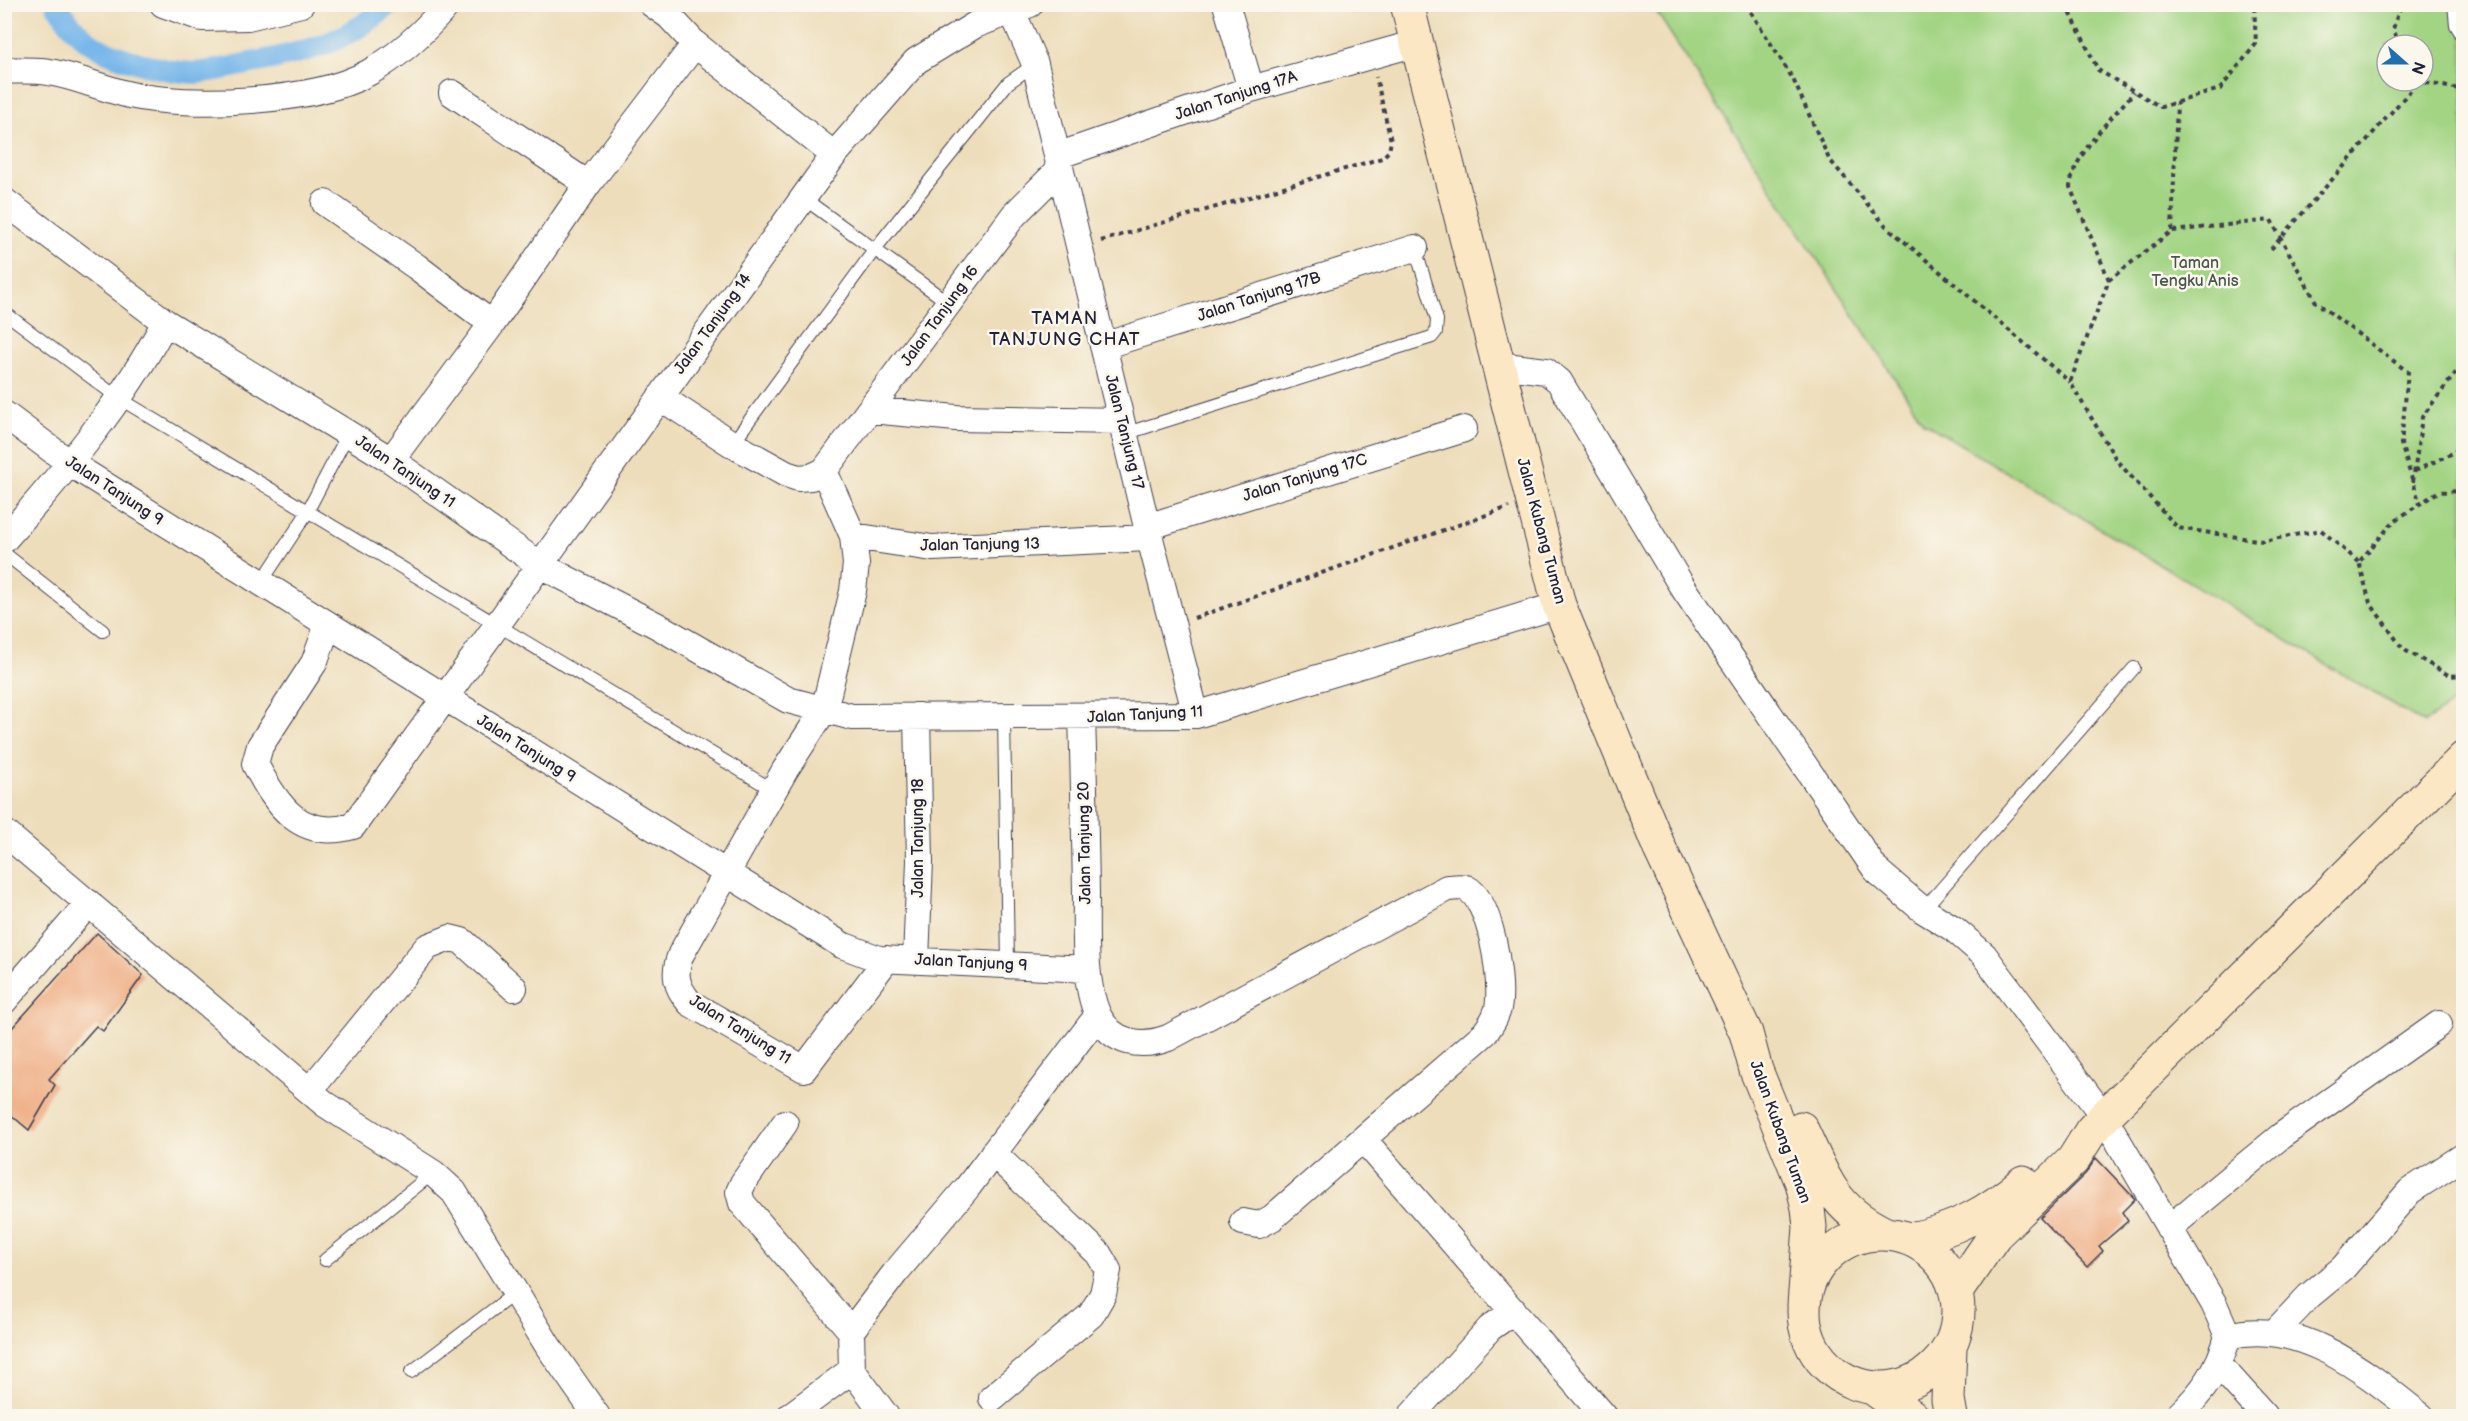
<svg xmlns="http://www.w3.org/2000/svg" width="2468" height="1421" font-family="'Balsamiq Sans',sans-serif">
<rect width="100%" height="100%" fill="#fbf7ec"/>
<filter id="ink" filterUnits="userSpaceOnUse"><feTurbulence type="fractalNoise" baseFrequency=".0167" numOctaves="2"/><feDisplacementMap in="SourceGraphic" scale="12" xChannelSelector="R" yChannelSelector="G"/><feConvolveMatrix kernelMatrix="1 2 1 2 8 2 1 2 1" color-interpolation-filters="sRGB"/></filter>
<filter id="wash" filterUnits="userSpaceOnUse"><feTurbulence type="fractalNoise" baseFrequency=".008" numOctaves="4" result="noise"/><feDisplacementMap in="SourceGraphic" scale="24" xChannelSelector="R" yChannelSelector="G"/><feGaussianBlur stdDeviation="1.35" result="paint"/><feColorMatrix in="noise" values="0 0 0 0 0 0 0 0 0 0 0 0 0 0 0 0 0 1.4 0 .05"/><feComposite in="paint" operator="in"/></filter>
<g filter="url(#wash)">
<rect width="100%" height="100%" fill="#edddba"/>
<!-- green -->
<path fill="#a2d483" stroke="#627b5f" stroke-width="1.5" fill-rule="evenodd" d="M 1652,5 L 2463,5 L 2463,695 L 2424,723 L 1923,422 ZM 2387,45 L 2423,45 L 2423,81 L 2387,81 Z"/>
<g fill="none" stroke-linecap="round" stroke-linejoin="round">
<!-- canal -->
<path stroke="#76b6ea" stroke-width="22" d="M 56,4 C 66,18 75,32 89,42 C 112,58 175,76 203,72 C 223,70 242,64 262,61 C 314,50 348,41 390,4"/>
</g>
<g id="blocks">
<!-- building -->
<path fill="#eda477" d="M 97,933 L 143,975 L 103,1031 L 96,1026 L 49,1079 L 55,1085 L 29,1130 L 4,1109 L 4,1037 Z
M 2096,1158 L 2135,1199 L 2122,1212 L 2128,1221 L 2099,1246 L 2103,1251 L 2087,1267 L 2040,1218 L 2086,1173 Z"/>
</g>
</g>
<g filter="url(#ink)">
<use href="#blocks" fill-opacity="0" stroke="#403e4e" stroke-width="1.5"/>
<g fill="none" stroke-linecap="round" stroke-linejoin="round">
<defs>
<path id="service" d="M 2454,4 L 2456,25 L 2464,38
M 803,198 L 949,303
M 4,312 L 117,397 L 773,790
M 1124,434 L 1432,337 L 1436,332 L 1437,320 L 1415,248
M 732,444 L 875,249 L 1008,83 L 1035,64
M 4,553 L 103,631
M 261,583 L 305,516 L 348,434
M 1004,717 L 1008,965
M 1923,910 L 2134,668
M 325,1260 L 433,1173
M 411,1372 L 515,1293"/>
<path id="minor" d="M 163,4 L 202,18 L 248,17 L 301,4
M 652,4 L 669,16 L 695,44 L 834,155
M 1226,4 L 1251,89
M 1012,11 L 1035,64 L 1147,527 L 1196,715
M 4,70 C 17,71 29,70 41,71 C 71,74 100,88 130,95 C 190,108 314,103 368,73 C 399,56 425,31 448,4
M 452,93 L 588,184
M 1057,156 L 1251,89 L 1417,43
M 4,201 L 165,322 L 391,460 L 540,565 L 656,625 L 788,700 L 852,717 L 1196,715 L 1559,605
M 325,203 L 417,267 L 492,324
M 1103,346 L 1415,248
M 1498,365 L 1546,371 L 1559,381 L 1680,583 L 1876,870 L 1923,910 L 1954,929 L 1984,955 L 2104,1117 L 2214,1304 L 2228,1336 C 2219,1370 2203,1392 2178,1416
M 660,397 L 732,444 L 786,474 L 798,478 L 811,477 L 824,471 L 1014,215 L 1056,173 L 1059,163
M 871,410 L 956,418 L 1121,421
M 4,414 L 71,464 L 842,945 L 879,959 L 1087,969
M 391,460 L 492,324 L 588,184 L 695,44
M 824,471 L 853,536 L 856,564 L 853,591 L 824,710 L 785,770 L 681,954 C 673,974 676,987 690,1003 L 804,1069 L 887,959
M 1147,527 L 1464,429
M 853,536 L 932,548 L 1149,538
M 4,540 C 64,472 123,402 165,322
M 328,625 L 314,663 L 260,746 L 255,764 C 277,806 300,841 353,826 L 834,155 L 916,61 L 975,25 L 1030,4
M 1082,717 C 1084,776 1085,834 1086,892 C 1086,928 1083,983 1098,1015 C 1112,1044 1141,1048 1168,1038 L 1447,888 C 1453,888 1461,886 1466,888 C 1491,900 1501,974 1499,1000 C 1499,1013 1492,1023 1485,1033 L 1272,1218 L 1259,1225 L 1243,1222
M 4,832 L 325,1104 L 433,1173 L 454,1192 L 548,1346 L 597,1416
M 916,960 L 920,861 L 917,716
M 4,1001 L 89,903
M 310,1090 L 427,947 L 450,938 L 462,941 L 514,988
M 785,1123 L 743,1183 L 739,1192 L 742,1203 L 851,1331
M 1363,1139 L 1604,1416
M 2169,1228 L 2281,1136 L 2439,1024
M 851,1331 L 895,1273 L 967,1188 L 1098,1015
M 851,1331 L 852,1370 L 886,1416
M 2274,1333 L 2309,1296 L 2343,1268 L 2410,1191 L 2464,1156
M 2228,1336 C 2301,1317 2368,1374 2421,1416
M 2219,1365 L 2265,1416
M 992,1398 L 1091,1315 L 1103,1294 L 1108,1270 L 1098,1253 L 993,1153
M 790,1416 L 852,1370
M 1411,1416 L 1490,1328 L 1514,1311"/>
<path id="secondary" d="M 1407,4 L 1559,605 L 1659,847 L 1746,1033 L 1756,1070 L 1802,1183 L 1808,1208 L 1810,1227 L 1804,1305
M 1801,1128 C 1826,1179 1831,1208 1886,1234
M1804 1311a77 77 0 1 1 154 0a77 77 0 1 1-154 0Z
M 1910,1239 C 1954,1231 1989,1212 2023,1182
M 1956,1292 L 1995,1235 L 2073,1160 L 2091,1131 L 2104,1117 L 2464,758
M 1950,1348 L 1948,1399 L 1951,1416
M 1874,1389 L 1912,1416"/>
</defs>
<!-- service casing -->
<use href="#service" stroke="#403e4e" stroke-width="14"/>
<!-- minor casing -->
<use href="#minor" stroke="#403e4e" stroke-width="28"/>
<!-- secondary casing -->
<use href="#secondary" stroke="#403e4e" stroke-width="35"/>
<!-- path -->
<path stroke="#403e4e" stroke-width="4" stroke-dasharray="4.5 4.5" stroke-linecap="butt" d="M 1746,4 L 1793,79 L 1829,159 L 1886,226 L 2070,382
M 2071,4 L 2070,12 L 2098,70 L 2161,107 L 2220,89 L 2256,44 L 2254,4
M 2400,45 L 2393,29 L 2401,4
M 2417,81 L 2464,90
M 2172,231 L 2177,102
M 1101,241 L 1382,158 L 1389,151 L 1391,141 L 1376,77
M 2271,249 L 2418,82
M 2109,280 L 2070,187 C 2073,154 2114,116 2134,92
M 2415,471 L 2455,452 L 2464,435
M 2413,482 L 2422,417 L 2464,362
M 2464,491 L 2438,492 L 2394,521 L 2359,562 L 2370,603 L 2403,649 L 2450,676 L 2464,675
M 2359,562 L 2321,530 L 2263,541 L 2178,528 L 2117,461 L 2070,382 L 2109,280 L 2172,231 L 2271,220 L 2316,302 L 2408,372 L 2401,444 L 2420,504
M 1194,618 L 1509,507"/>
<!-- service -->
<use href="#service" stroke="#fff" stroke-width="12"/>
<!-- minor -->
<use href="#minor" stroke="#fff" stroke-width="26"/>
<!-- secondary -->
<use href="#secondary" stroke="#fbe7c3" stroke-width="33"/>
</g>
</g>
<g text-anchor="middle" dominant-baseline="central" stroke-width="5" stroke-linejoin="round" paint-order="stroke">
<!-- street labels -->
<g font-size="16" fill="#22223b" stroke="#fbf7ec">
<text transform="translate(1236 96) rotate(-18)">Jalan Tanjung 17A</text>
<text transform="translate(1259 297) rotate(-18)">Jalan Tanjung 17B</text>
<text transform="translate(940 316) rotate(-54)">Jalan Tanjung 16</text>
<text transform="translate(713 324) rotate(-54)">Jalan Tanjung 14</text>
<text transform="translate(1124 432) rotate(76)">Jalan Tanjung 17</text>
<text transform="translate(405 472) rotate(34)">Jalan Tanjung 11</text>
<text transform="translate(1305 478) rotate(-17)">Jalan Tanjung 17C</text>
<text transform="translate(114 491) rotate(33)">Jalan Tanjung 9</text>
<text transform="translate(1541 531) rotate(75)">Jalan Kubang Tuman</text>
<text transform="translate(980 545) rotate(-1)">Jalan Tanjung 13</text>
<text transform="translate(1145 715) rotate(-3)">Jalan Tanjung 11</text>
<text transform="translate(526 749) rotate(32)">Jalan Tanjung 9</text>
<text transform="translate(918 838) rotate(-90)">Jalan Tanjung 18</text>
<text transform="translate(1085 843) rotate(-91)">Jalan Tanjung 20</text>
<text transform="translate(971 963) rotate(3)">Jalan Tanjung 9</text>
<text transform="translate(740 1030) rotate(32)">Jalan Tanjung 11</text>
<text transform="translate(1780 1132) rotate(70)">Jalan Kubang Tuman</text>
</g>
<!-- park labels -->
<g font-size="16" fill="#485751" stroke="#fbf7ec">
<text x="2195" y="263">Taman<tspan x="2195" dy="18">Tengku Anis</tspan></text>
</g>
<!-- neighbourhood labels -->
<g font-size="18" letter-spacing="1.5" fill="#22223b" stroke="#fbf7ec">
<text x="1065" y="318">TAMAN<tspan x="1065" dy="21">TANJUNG CHAT</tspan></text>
</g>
</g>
<!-- margin -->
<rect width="2468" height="1421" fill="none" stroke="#fbf7ec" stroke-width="24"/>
<!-- north arrow -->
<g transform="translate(2405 63) rotate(111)"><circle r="28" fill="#fbf7ec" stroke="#a4a2a5" stroke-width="1.5"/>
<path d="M0-4.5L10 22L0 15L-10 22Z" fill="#1f6fb2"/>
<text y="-9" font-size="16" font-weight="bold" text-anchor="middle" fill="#22223b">N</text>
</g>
</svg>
